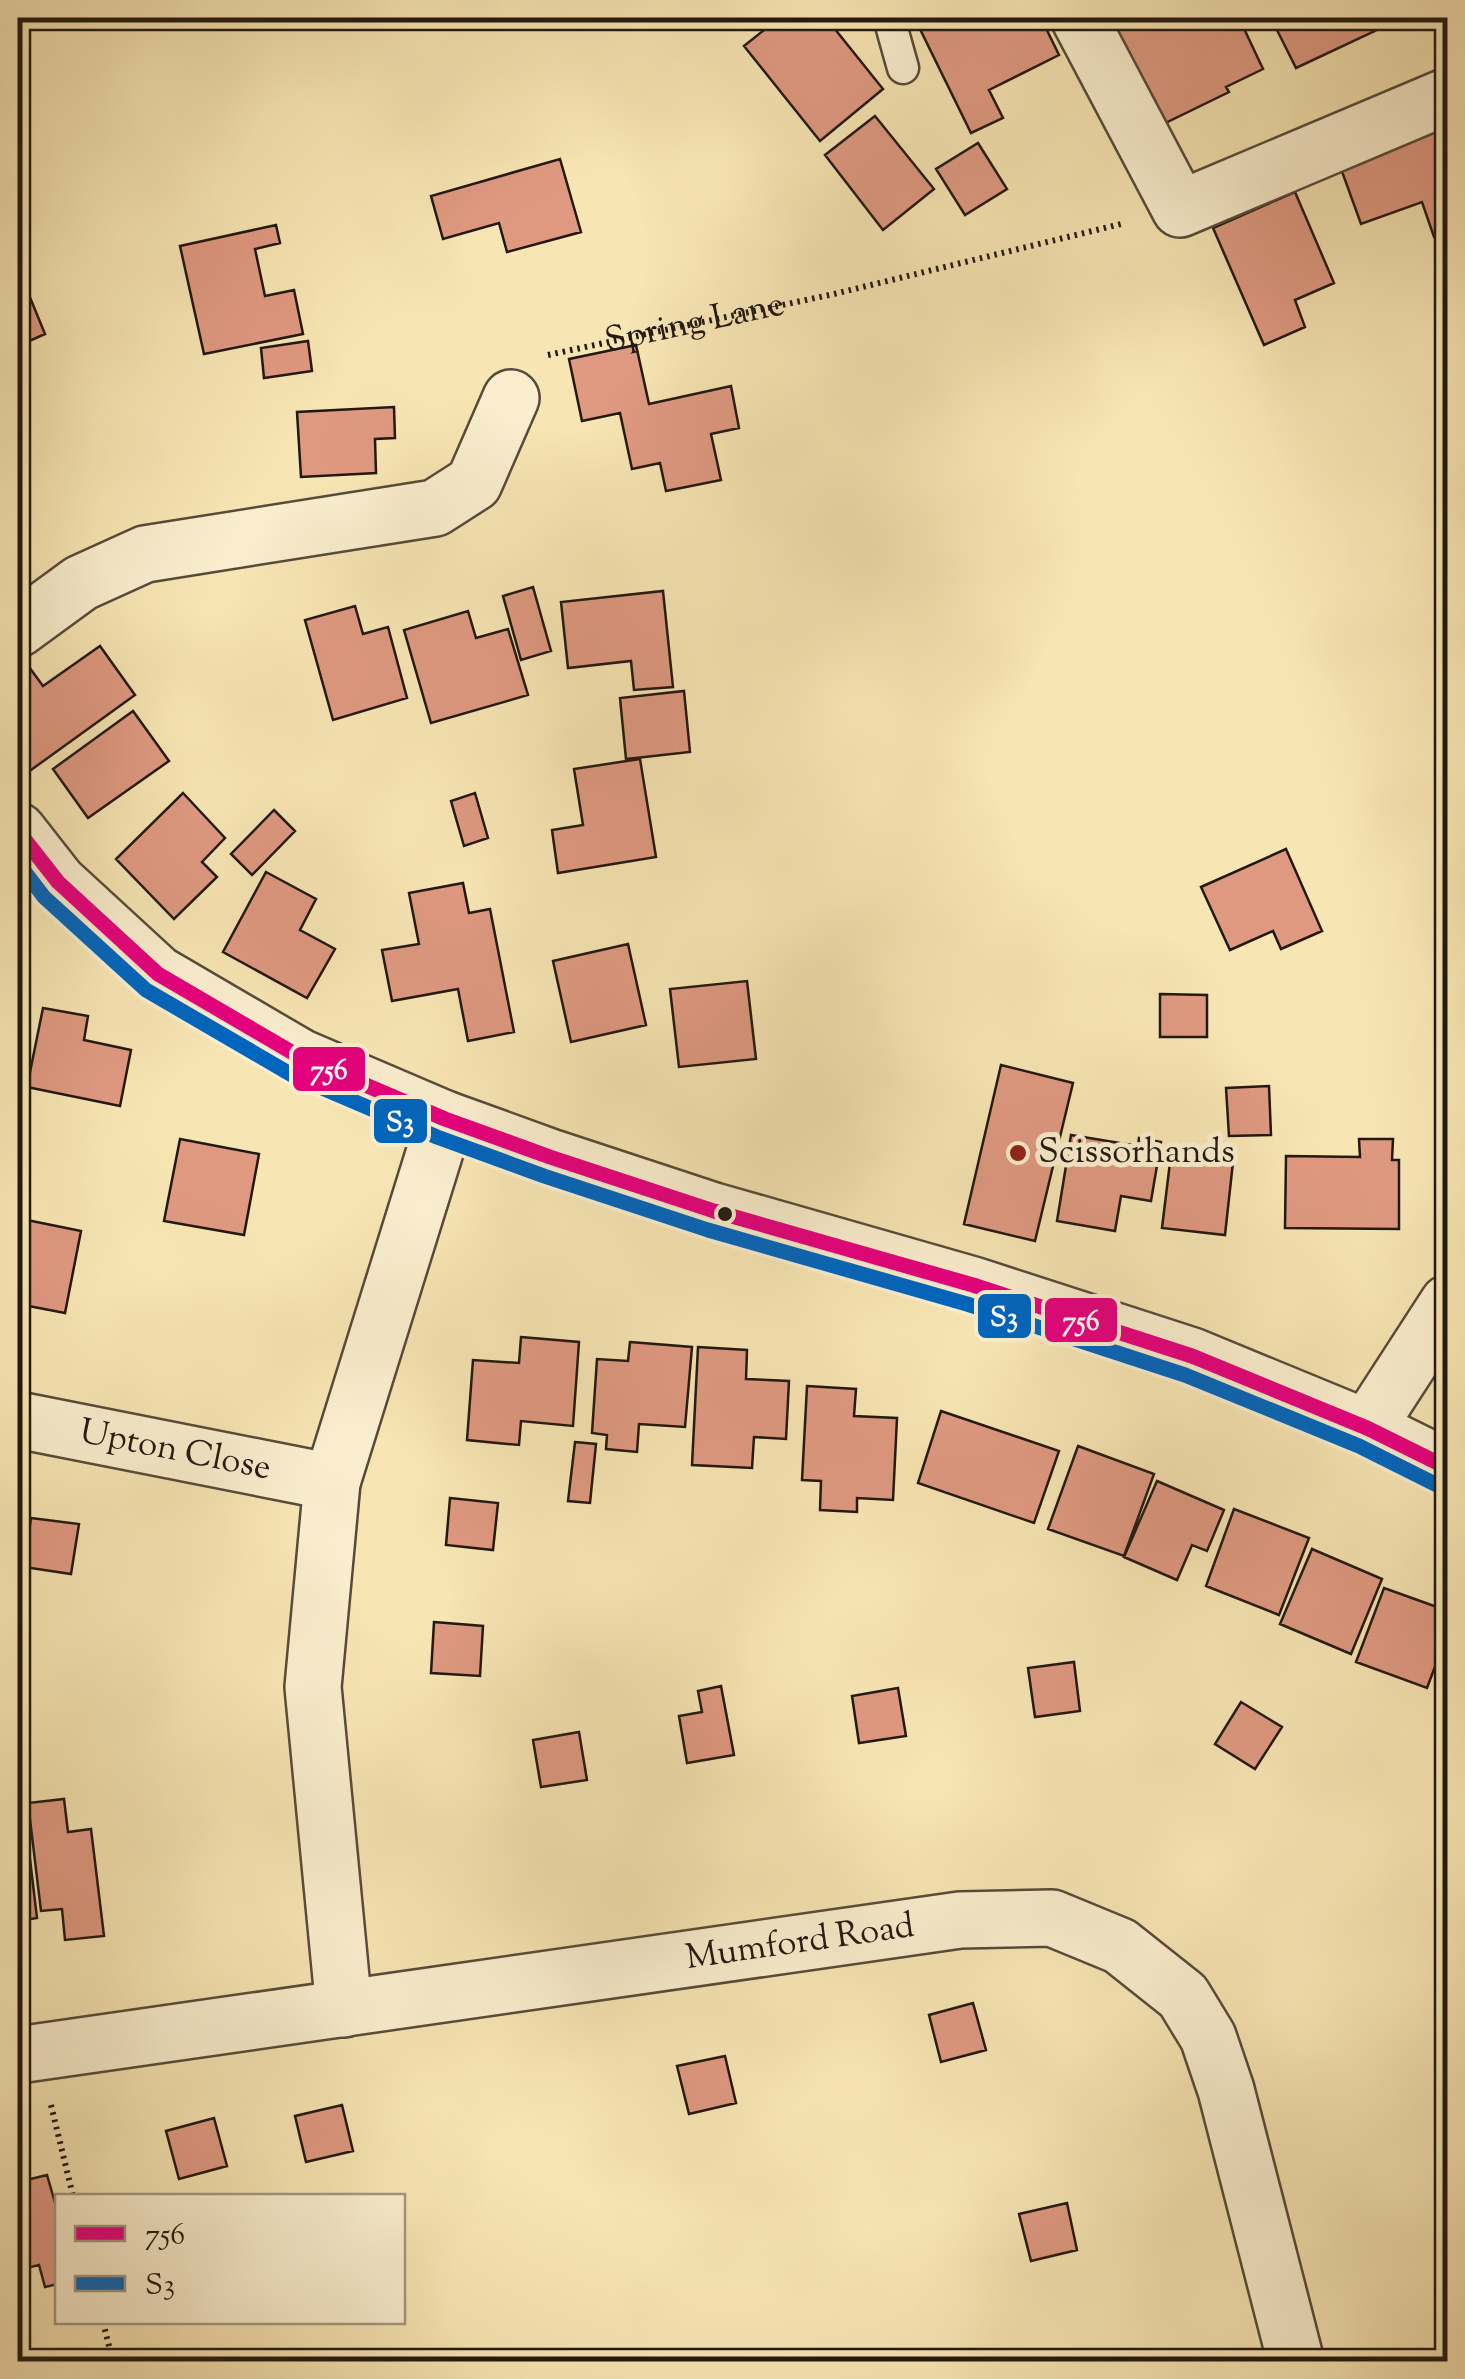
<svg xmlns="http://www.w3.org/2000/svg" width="1465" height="2379" font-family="'Sorts Mill Goudy',serif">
<rect width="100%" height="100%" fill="#f7e5b3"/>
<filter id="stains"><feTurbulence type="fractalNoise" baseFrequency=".002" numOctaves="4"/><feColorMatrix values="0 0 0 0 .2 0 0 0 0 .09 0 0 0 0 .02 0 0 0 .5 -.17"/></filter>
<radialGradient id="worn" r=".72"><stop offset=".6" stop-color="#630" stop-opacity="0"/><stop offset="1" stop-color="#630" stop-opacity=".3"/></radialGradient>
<!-- building -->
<path fill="#df9981" stroke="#211810" stroke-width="2.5" d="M 779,18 L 826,18 L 883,89 L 820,141 L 744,46 Z
M 937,18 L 1041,18 L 1059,55 L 989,90 L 1003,118 L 971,133 L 919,27 Z
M 1125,18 L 1152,18 L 1155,26 L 1174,18 L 1239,18 L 1263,69 L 1226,87 L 1229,92 L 1157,127 L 1109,25 Z
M 1271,18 L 1369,18 L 1375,31 L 1296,68 Z
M 875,116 L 934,189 L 883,230 L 825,155 Z
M 1440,130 L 1448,152 L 1448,232 L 1434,237 L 1422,202 L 1361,224 L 1340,166 Z
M 978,143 L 1007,189 L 965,215 L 936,169 Z
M 560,159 L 581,232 L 507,252 L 499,223 L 443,239 L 431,196 Z
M 1295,192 L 1334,283 L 1295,300 L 1305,327 L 1264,345 L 1213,228 Z
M 276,225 L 280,243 L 255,249 L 265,296 L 294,290 L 303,334 L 204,354 L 180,246 Z
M 18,268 L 45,334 L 18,346 Z
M 308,341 L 312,371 L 264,378 L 261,348 Z
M 636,345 L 649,404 L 731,386 L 739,428 L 711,434 L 721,480 L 666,491 L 660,463 L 632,469 L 620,413 L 582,421 L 569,359 Z
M 394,407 L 395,438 L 375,439 L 376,473 L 301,477 L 297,412 Z
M 533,587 L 551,651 L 521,660 L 503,596 Z
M 663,591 L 673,687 L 634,690 L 631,661 L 568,668 L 561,602 Z
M 355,606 L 363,634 L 388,627 L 407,698 L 333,720 L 305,620 Z
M 468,611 L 476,638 L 508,629 L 528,695 L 431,723 L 404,630 Z
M 100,646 L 135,695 L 31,770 L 18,751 L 18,665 L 24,660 L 43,686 Z
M 684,691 L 690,752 L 626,759 L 620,698 Z
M 133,711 L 169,761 L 88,818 L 53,769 Z
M 640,759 L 656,857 L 558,873 L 552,830 L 583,825 L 574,769 Z
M 183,793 L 225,838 L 202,862 L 217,877 L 174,919 L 116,859 Z
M 475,793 L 488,838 L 464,846 L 451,801 Z
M 274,810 L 295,831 L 252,875 L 231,854 Z
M 1286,849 L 1322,931 L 1281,949 L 1273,931 L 1230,950 L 1201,887 Z
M 266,872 L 316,899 L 300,930 L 335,949 L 307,998 L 223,952 Z
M 463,883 L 469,913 L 490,909 L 514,1032 L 468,1041 L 458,989 L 392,1001 L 382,950 L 419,944 L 409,893 Z
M 628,944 L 646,1025 L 571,1042 L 553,961 Z
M 747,981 L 756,1059 L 679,1067 L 670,989 Z
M 1160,994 L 1207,995 L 1207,1037 L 1160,1037 Z
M 43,1008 L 88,1016 L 84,1040 L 131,1050 L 120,1106 L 27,1087 Z
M 1001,1065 L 1073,1083 L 1035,1241 L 964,1224 Z
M 1269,1086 L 1271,1135 L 1229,1136 L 1226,1088 Z
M 1071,1135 L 1138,1146 L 1139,1138 L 1161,1142 L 1151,1201 L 1121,1196 L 1115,1231 L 1057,1221 Z
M 180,1139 L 259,1154 L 244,1235 L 164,1221 Z
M 1359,1139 L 1393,1139 L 1392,1160 L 1399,1160 L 1399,1229 L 1285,1228 L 1286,1156 L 1360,1157 Z
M 1172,1146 L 1234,1153 L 1225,1235 L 1162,1228 Z
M 22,1219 L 81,1231 L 65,1313 L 18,1304 L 18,1240 Z
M 521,1337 L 579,1342 L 573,1426 L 521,1421 L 519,1445 L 467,1440 L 473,1360 L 519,1363 Z
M 630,1342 L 692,1347 L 685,1427 L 639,1424 L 637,1452 L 606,1449 L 607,1435 L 592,1433 L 597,1359 L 628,1361 Z
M 698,1347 L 747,1350 L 746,1379 L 789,1381 L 786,1439 L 754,1437 L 752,1468 L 692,1465 Z
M 807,1386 L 856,1389 L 854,1416 L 897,1418 L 893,1500 L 857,1498 L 857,1512 L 820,1510 L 821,1481 L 802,1480 Z
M 941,1411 L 1059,1451 L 1034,1523 L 918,1483 Z
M 575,1442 L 596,1444 L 590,1503 L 568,1501 Z
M 1078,1446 L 1154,1474 L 1124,1556 L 1048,1529 Z
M 1157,1481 L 1224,1510 L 1207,1551 L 1192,1545 L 1177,1580 L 1124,1557 Z
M 450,1498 L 498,1503 L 493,1550 L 446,1545 Z
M 1234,1509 L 1309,1538 L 1279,1615 L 1206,1586 Z
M 31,1518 L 79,1524 L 71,1574 L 24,1567 Z
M 1312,1549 L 1382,1579 L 1351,1654 L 1280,1624 Z
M 1384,1588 L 1448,1611 L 1448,1632 L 1427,1688 L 1356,1662 Z
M 434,1622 L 483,1626 L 480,1676 L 431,1673 Z
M 1074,1662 L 1080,1711 L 1035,1717 L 1028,1668 Z
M 721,1686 L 734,1755 L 687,1763 L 679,1716 L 702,1712 L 698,1691 Z
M 898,1688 L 906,1736 L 859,1743 L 852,1696 Z
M 1241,1702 L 1282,1727 L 1255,1769 L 1215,1744 Z
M 579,1732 L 587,1780 L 541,1787 L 533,1740 Z
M 64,1799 L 68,1832 L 91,1829 L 104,1936 L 65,1940 L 62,1909 L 41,1911 L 28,1803 Z
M 27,1834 L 37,1918 L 18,1921 L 18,1835 Z
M 973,2003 L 986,2050 L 941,2062 L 929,2015 Z
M 725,2056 L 736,2103 L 689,2114 L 677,2066 Z
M 342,2105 L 353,2151 L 306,2162 L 295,2116 Z
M 214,2118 L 227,2166 L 179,2179 L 166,2131 Z
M 47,2175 L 58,2213 L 58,2284 L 45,2287 L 39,2265 L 18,2270 L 18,2182 Z
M 1067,2203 L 1077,2250 L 1031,2261 L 1019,2214 Z"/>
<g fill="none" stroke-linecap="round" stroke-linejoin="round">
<defs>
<path id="service" d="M 889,18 L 903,68"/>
<g id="minor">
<path d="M 1079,18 L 1180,209 L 1448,96"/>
<path d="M 18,629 L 81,583 L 145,554 L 435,508 L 474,483 L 511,398"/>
<path id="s2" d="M 18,1420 L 332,1482"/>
<path d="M 1367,1428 L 1448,1303"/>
<path d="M 344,2009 L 313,1687 L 332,1482 L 445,1119"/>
<path id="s3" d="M 18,2055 L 960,1920 L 1052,1918 L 1120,1946 L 1183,1996 L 1208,2037 L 1226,2090 L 1296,2362"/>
</g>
<path id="tertiary" d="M 18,831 L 58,882 L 158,974 L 300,1057 L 445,1119 L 550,1157 L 714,1211 L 973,1285 L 1192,1356 L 1367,1428 L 1448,1468"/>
</defs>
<!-- service casing -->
<use href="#service" stroke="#564b39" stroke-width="35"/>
<!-- minor casing -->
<use href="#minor" stroke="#564b39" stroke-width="60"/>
<!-- tertiary casing -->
<use href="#tertiary" stroke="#564b39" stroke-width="60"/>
<!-- path -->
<g stroke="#211810" stroke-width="6" stroke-dasharray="2.5 5" stroke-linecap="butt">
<path id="s1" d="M 548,355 L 834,294 L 1125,223"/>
<path d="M 51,2105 L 73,2196"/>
<path d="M 103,2322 L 113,2362"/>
</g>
<!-- service -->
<use href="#service" stroke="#faeece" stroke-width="30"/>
<!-- minor -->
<use href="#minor" stroke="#faeece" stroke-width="55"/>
<!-- tertiary -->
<use href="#tertiary" stroke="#faeece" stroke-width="55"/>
<defs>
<path id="bus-1" d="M 18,831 L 58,882 L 158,974 L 300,1057 L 445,1119 L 550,1157 L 714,1211 L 973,1285 L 1192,1356 L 1367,1428 L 1448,1468"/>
<path id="bus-2" d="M 18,863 L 44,897 L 146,990 L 292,1075 L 437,1137 L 544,1176 L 708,1230 L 967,1304 L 1185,1375 L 1359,1446 L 1439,1486"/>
</defs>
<!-- bus-1 casing -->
<use href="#bus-1" stroke="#faeece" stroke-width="22"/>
<!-- bus-2 casing -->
<use href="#bus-2" stroke="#faeece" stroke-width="22"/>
<!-- bus-1 -->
<use href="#bus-1" stroke="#e5007d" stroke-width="15"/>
<!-- bus-2 -->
<use href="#bus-2" stroke="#0065bd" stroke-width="15"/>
</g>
<!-- markers -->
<circle fill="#8f2418" stroke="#faeece" stroke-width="4" cx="1018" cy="1153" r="10"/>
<circle fill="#211810" stroke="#faeece" stroke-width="4" cx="725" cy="1214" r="9"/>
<g text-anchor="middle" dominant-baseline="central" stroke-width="10" stroke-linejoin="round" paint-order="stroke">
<!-- street labels -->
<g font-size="35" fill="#211810" stroke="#faeece">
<text stroke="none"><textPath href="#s1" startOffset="150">Spring Lane</textPath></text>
<text stroke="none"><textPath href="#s2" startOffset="160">Upton Close</textPath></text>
<text stroke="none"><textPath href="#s3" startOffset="790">Mumford Road</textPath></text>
</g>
<!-- poi labels -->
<g font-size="35" fill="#211810" stroke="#faeece" text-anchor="start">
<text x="1038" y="1153">Scissorhands</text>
</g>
</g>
<g stroke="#faeece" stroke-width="4">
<rect x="291" y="1045" width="76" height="48" rx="10" fill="#e5007d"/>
<rect x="372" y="1097" width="57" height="48" rx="10" fill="#0065bd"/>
<rect x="976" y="1292" width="57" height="48" rx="10" fill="#0065bd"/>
<rect x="1043" y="1296" width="76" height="48" rx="10" fill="#e5007d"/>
</g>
<g font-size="28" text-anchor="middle" font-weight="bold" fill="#fff">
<text x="329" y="1079">756</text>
<text x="400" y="1131">S3</text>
<text x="1004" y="1326">S3</text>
<text x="1081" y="1330">756</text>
</g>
<!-- margin -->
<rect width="1465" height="2379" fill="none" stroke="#f7e5b3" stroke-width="60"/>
<rect x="20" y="20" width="1425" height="2339" fill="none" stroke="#211810" stroke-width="5"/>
<rect x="30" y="30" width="1405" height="2319" fill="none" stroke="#211810" stroke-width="2.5"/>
<!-- legend -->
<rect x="55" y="2194" width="350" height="130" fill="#faeece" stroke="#a39882" stroke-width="2.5"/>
<rect x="75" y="2226" width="50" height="15" fill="#e5007d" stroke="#a39882" stroke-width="2.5"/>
<text x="145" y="2244" font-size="30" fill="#211810">756</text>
<rect x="75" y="2276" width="50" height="15" fill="#0065bd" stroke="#a39882" stroke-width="2.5"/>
<text x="145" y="2294" font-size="30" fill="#211810">S3</text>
<rect width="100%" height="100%" filter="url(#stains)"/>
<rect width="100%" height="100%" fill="url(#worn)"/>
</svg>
